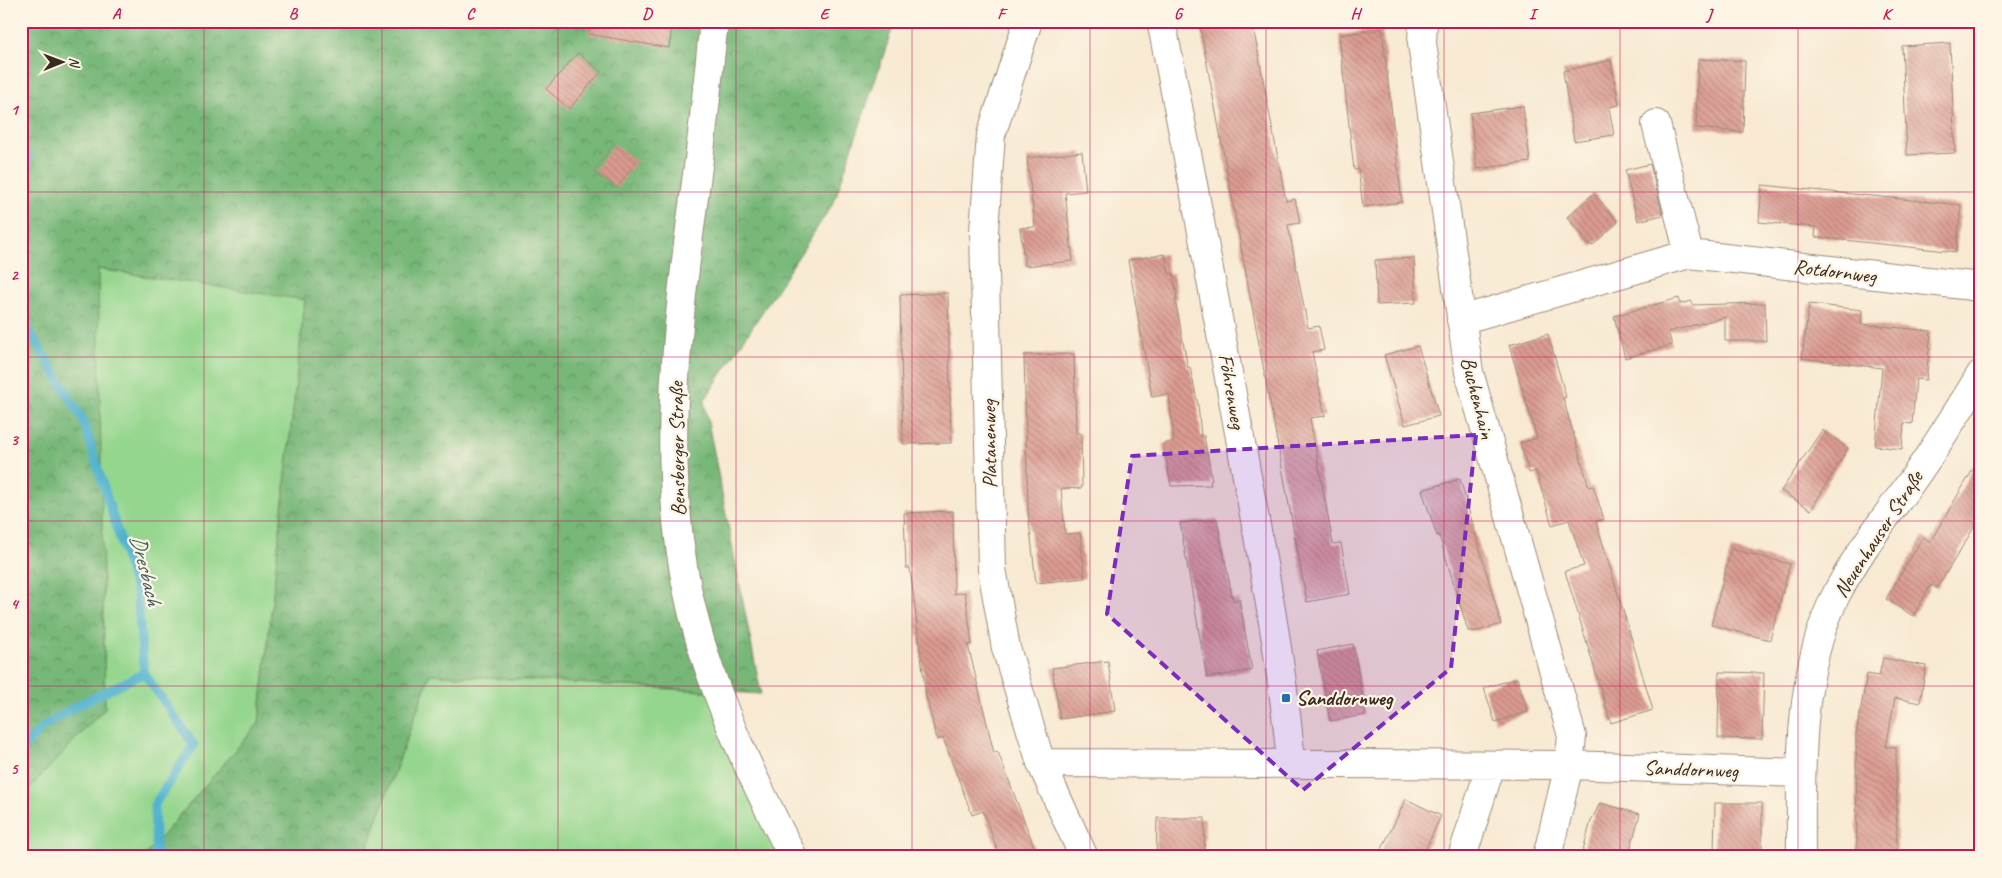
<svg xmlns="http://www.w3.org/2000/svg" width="2002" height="878" font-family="Caveat,sans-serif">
<defs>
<pattern id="forest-crowns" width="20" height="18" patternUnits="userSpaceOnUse" patternTransform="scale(1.25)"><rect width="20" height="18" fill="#77b778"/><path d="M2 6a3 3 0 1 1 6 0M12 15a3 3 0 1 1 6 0" fill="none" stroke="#639562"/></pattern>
<pattern id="building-back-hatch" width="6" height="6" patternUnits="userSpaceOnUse" patternTransform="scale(1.25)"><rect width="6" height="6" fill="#db9b92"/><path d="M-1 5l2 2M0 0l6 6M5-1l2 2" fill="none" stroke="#b37f77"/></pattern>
</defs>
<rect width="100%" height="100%" fill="#fcf5e5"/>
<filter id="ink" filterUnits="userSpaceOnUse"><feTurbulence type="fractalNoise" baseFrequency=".02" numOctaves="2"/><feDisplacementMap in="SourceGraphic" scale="10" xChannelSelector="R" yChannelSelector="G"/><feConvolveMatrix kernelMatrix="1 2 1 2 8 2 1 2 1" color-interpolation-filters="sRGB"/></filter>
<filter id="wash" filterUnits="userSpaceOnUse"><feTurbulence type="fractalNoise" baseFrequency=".0096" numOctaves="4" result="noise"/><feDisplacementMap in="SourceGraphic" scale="20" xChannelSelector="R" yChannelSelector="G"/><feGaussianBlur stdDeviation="1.12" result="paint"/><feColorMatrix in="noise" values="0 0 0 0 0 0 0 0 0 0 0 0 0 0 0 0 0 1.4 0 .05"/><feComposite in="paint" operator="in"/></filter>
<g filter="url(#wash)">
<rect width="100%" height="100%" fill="#f8e9d2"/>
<!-- green -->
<path fill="#94d68d" stroke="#688056" d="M 97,269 L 305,299 L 259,723 L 144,857 L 21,857 L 21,797 L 105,708 Z
M 430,674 L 718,692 L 793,857 L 364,857 Z"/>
<!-- forest -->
<path fill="url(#forest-crowns)" stroke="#59704b" d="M 21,21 L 895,21 L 834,202 L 704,401 L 761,694 L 430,674 L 364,857 L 144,857 L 259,723 L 305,300 L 98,269 L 105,708 L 21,797 Z"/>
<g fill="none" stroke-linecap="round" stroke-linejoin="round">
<!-- stream -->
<path stroke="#50b2ce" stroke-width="9" d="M 21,43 L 31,21
M 21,147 L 28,157 L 21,207
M 21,317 L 83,420 L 137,594 L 144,673 L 194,745 L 154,805 L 156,857
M 21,750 L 44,726 L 78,705 L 144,673"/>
</g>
<g id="blocks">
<!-- building -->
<path fill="url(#building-back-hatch)" d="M 589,21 L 673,21 L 669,48 L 588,34 Z
M 1199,21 L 1252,21 L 1286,201 L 1295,199 L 1300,223 L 1288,225 L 1308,328 L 1319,326 L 1324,350 L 1312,352 L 1325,416 L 1310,418 L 1333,544 L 1341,543 L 1350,594 L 1307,602 Z
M 1382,29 L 1402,202 L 1363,207 L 1358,169 L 1354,170 L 1339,35 Z
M 1950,43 L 1955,153 L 1907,155 L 1902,46 Z
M 578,53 L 601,72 L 569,109 L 546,89 Z
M 1698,59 L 1745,61 L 1743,132 L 1696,128 Z
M 1611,60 L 1619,105 L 1609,107 L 1614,135 L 1574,141 L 1563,71 Z
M 1523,106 L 1530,162 L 1477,169 L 1470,113 Z
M 614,144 L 637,161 L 617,188 L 594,171 Z
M 1082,152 L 1086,191 L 1065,193 L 1073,261 L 1025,266 L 1020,228 L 1035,227 L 1027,158 Z
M 1650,164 L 1663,215 L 1638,221 L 1625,170 Z
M 1762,185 L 1961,205 L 1956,252 L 1815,237 L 1816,227 L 1759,222 Z
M 1594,193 L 1618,222 L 1592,246 L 1567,217 Z
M 1165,254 L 1169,274 L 1173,273 L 1177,298 L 1175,299 L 1188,368 L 1190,367 L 1198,405 L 1201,436 L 1204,436 L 1212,480 L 1210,481 L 1211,485 L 1171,486 L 1163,444 L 1174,441 L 1169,394 L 1152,397 L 1128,260 Z
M 1414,258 L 1416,303 L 1377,305 L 1375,260 Z
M 948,293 L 951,443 L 903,444 L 900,295 Z
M 1679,298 L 1680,304 L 1692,301 L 1693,305 L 1765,303 L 1766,341 L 1725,341 L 1725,317 L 1668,332 L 1672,345 L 1625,358 L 1614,316 Z
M 1809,304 L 1862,310 L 1861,324 L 1931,331 L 1926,380 L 1916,379 L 1912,424 L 1904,423 L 1902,449 L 1875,446 L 1882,368 L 1802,358 Z
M 1548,334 L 1566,397 L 1563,398 L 1589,487 L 1593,486 L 1604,519 L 1596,521 L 1653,710 L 1611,723 L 1565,571 L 1584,566 L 1569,520 L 1552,525 L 1536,471 L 1529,473 L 1520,443 L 1537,438 L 1509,345 Z
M 1418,346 L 1439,416 L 1405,425 L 1384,355 Z
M 1074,354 L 1076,433 L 1081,433 L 1082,488 L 1061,489 L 1065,534 L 1080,533 L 1085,578 L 1036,583 L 1028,512 L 1024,355 Z
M 1822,430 L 1848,448 L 1811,510 L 1781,491 Z
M 1981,456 L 1981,516 L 1937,588 L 1931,585 L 1913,616 L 1886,599 L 1923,537 L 1930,542 Z
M 1460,479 L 1501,624 L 1478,631 L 1468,631 L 1439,535 L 1437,536 L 1422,490 Z
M 953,511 L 954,594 L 965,592 L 972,644 L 968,645 L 994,753 L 998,752 L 1038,857 L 1000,857 L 983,811 L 972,815 L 943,738 L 937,740 L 926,696 L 910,568 L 906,568 L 904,513 Z
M 1217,519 L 1233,601 L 1239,599 L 1252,670 L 1207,678 L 1180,523 Z
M 1731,549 L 1790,564 L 1770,640 L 1711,625 Z
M 1353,644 L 1366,715 L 1330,721 L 1317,651 Z
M 1883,658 L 1926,666 L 1920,703 L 1895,698 L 1886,747 L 1896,747 L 1897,857 L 1857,857 L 1856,735 L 1867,674 L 1879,676 Z
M 1108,661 L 1115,711 L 1060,719 L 1052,668 Z
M 1719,672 L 1764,673 L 1762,739 L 1718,738 Z
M 1517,678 L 1528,712 L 1495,722 L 1484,688 Z
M 1406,799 L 1441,816 L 1422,857 L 1378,857 Z
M 1600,803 L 1640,814 L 1628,857 L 1581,857 L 1591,821 Z
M 1715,803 L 1762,803 L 1762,857 L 1714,857 Z
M 1157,818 L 1205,818 L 1204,857 L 1156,857 Z"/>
</g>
</g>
<g filter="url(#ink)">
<use href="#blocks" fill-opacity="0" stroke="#9a8a78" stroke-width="1"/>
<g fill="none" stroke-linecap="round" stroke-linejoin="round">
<defs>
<path id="minor" d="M 1028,21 L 991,135 L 984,231 L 992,569 L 1006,648 L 1041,763 L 1084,857
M 1161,21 C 1190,163 1216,306 1242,449 C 1261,553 1282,658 1291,763
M 1423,21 L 1422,43 L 1469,372 L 1572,736 L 1569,765 L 1547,857
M 1656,124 L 1689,254
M 1461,320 L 1689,254 L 1981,287
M 1041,763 L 1569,765 L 1801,773
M 1462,857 L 1491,765
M 1801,857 C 1801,772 1797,678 1834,599 C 1854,558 1882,522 1909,485 C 1935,449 1958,411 1981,374"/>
<path id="major" d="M 714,21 C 709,67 705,113 699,159 C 679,313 654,473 696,626 C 718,707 755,783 793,857"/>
</defs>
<!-- minor casing -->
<use href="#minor" stroke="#9a8a78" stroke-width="30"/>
<!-- major casing -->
<use href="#major" stroke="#9a8a78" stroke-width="30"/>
<!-- minor -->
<use href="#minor" stroke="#fff" stroke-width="28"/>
<!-- major -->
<use href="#major" stroke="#fff" stroke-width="28"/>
</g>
</g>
<!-- marked area -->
<path fill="#7b2cbf" fill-opacity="0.2" stroke="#7b2cbf" stroke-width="4" stroke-dasharray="10 6" stroke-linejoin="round" d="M 1476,435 L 1451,668 L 1303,790 L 1107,614 L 1132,456 Z"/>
<!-- grid -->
<path fill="none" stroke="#c2185b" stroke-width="1" stroke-opacity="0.55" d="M 204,21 L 204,857M 382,21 L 382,857M 558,21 L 558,857M 736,21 L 736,857M 912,21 L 912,857M 1090,21 L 1090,857M 1266,21 L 1266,857M 1444,21 L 1444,857M 1620,21 L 1620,857M 1798,21 L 1798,857M 21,192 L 1981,192M 21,357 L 1981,357M 21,521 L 1981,521M 21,686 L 1981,686"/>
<!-- markers -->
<rect fill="#1f6fb2" stroke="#fcf5e5" stroke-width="2" x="1281" y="693" width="10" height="10" rx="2.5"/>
<g text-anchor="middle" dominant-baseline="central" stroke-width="4.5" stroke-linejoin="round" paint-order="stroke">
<!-- street labels -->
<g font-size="21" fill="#3b2a1e" stroke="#fcf5e5">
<text transform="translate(1835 271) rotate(7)">Rotdornweg</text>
<text transform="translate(1232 391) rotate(80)">Föhrenweg</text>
<text transform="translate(1478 398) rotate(76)">Buchenhain</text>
<text transform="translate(989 444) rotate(-91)">Platanenweg</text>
<text transform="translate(677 449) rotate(-91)">Bensberger Straße</text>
<text transform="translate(1878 534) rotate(-57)">Neuenhauser Straße</text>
<text transform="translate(1691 769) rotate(2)">Sanddornweg</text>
</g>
<!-- poi labels -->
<g font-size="21" font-weight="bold" fill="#3b2a1e" stroke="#fcf5e5" text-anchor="start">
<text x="1296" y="698">Sanddornweg</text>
</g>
<!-- water labels -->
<g font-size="22" font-style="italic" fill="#425a5c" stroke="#fcf5e5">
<text transform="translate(146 570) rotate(76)">Dresbach</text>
</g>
</g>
<!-- margin -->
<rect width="2002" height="878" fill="none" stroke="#fcf5e5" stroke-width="55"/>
<!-- north arrow -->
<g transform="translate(62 62) rotate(89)" stroke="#fcf5e5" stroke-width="4" paint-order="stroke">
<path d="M0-4L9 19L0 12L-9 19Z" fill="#3b2a1e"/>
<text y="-8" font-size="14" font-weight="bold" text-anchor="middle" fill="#3b2a1e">N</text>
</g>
<rect x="28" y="28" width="1946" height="822" fill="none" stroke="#c2185b" stroke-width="2"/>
<g font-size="16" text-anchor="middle" font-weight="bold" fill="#c2185b">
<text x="116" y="19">A</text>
<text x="293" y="19">B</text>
<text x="470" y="19">C</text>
<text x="647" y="19">D</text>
<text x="824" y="19">E</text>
<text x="1001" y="19">F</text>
<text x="1178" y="19">G</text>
<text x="1355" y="19">H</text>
<text x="1532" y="19">I</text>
<text x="1709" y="19">J</text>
<text x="1886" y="19">K</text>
<text x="14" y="115">1</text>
<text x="14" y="280">2</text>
<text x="14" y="445">3</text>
<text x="14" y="609">4</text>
<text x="14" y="774">5</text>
</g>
</svg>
